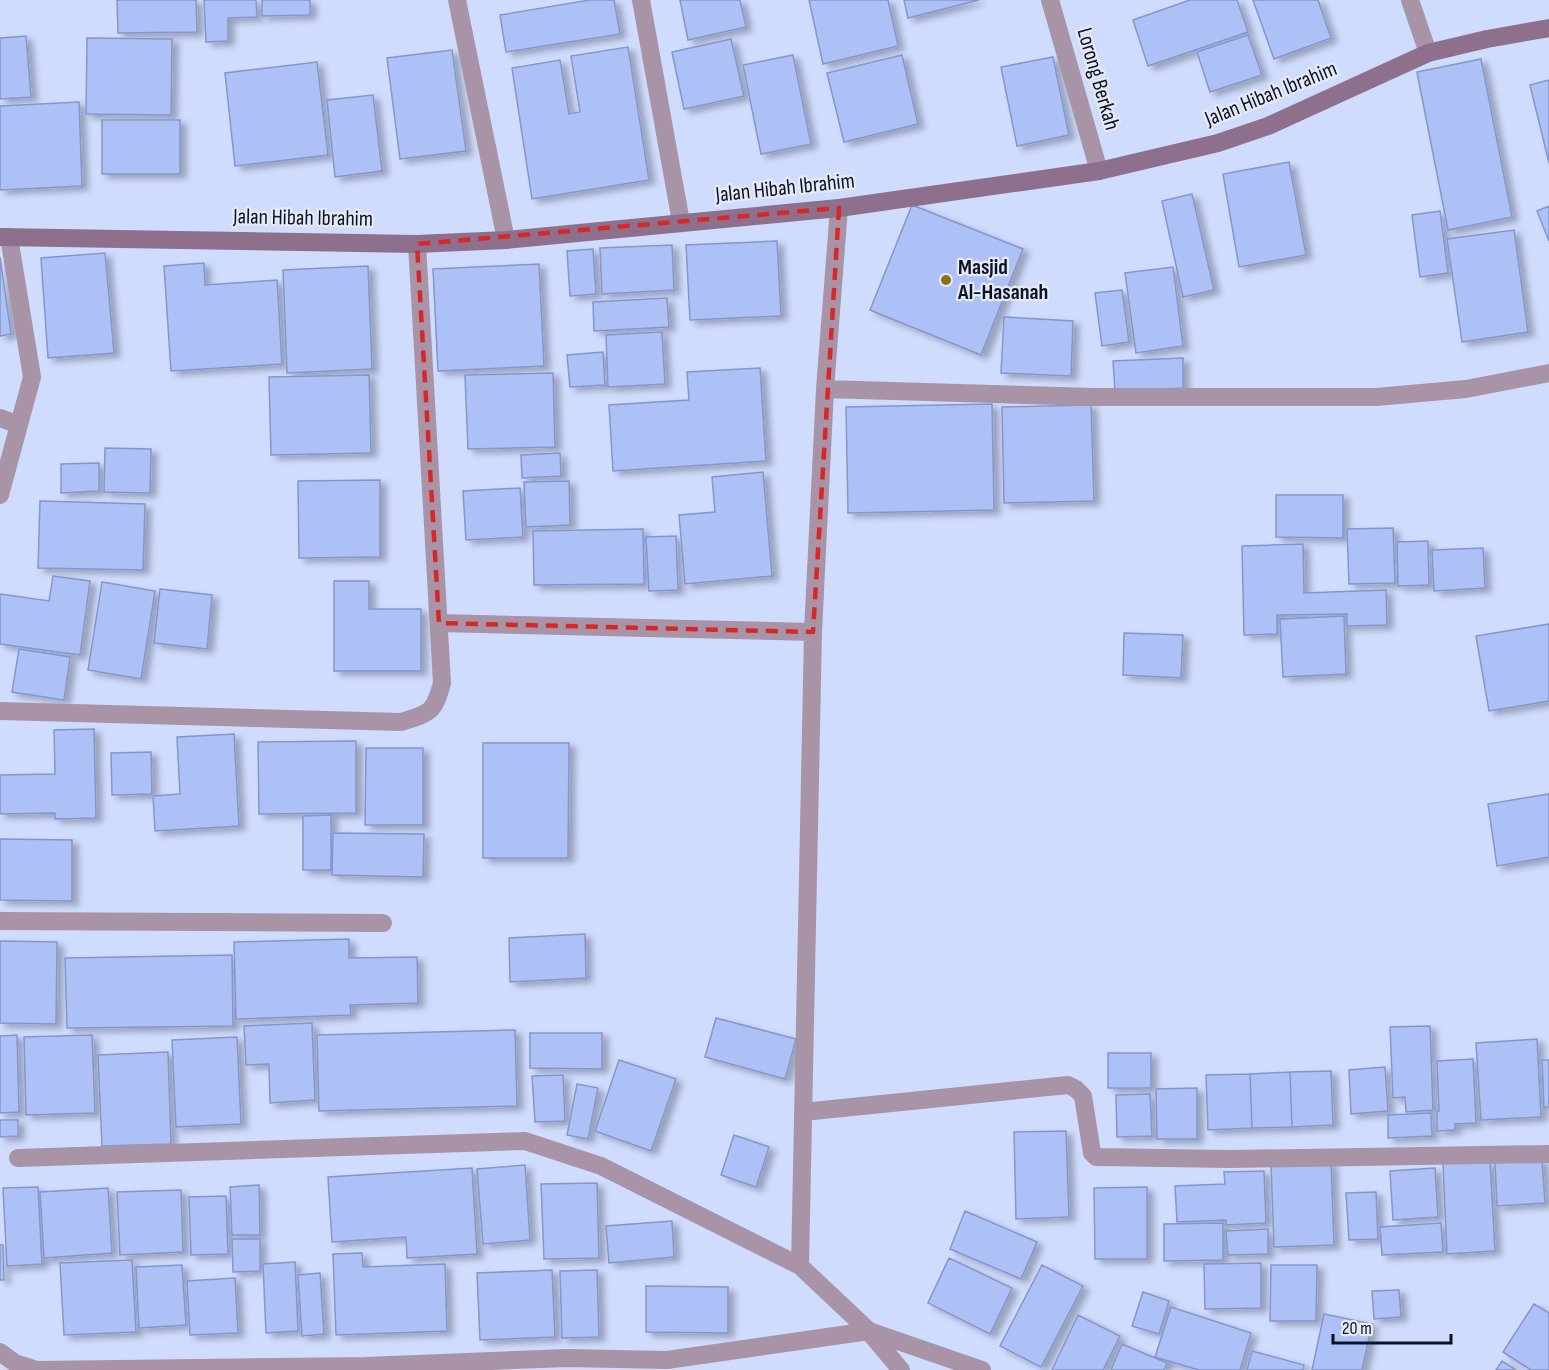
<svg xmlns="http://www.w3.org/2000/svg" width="1549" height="1370" font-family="'Sofia Sans Condensed',sans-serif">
<defs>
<filter id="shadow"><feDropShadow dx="6" dy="4" stdDeviation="3" flood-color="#0004"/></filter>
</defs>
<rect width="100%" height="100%" fill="#d0dcfe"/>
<!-- building -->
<path fill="#aec1f7" stroke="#8496cb" stroke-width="1.5" filter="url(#shadow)" d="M 117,0 L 196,0 L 197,32 L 118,33 Z
M 204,0 L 256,0 L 257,17 L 228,18 L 228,41 L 206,42 Z
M 262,0 L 310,0 L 310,15 L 262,16 Z
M 590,0 L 614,0 L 620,34 L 506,52 L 500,15 Z
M 680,0 L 740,0 L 746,27 L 688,40 Z
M 809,0 L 888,0 L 898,46 L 823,64 Z
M 904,0 L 979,0 L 908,18 Z
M 1190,0 L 1237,0 L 1248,32 L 1148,66 L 1133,20 Z
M 1253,0 L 1318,0 L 1331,38 L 1274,59 Z
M 1248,35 L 1262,75 L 1210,92 L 1197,52 Z
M 26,36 L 31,97 L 0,99 L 0,38 Z
M 87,38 L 172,39 L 171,115 L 86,114 Z
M 731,39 L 744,96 L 684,109 L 672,52 Z
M 628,47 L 649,180 L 532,199 L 512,68 L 560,60 L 569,114 L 580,112 L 571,56 Z
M 452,50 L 466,151 L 400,159 L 387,58 Z
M 793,55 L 811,144 L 761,154 L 743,65 Z
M 902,55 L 918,124 L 844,142 L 827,73 Z
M 1053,57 L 1069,135 L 1017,146 L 1001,67 Z
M 1481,59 L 1512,217 L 1448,230 L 1417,72 Z
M 317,62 L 328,155 L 235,166 L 225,73 Z
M 1549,80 L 1549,163 L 1530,85 Z
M 373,95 L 382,171 L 335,177 L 327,100 Z
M 79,102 L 82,186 L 0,190 L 0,106 Z
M 102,120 L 180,120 L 180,174 L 102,174 Z
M 1289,162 L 1306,255 L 1239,267 L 1223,174 Z
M 1192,194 L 1214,290 L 1183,297 L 1162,201 Z
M 912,205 L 1023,249 L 981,355 L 870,310 Z
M 1549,206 L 1549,241 L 1537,211 Z
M 1440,211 L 1448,273 L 1420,277 L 1412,215 Z
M 1514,230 L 1528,332 L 1462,342 L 1447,239 Z
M 777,241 L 781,316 L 690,320 L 686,245 Z
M 672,245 L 674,290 L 602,294 L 600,248 Z
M 593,249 L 596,294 L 570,296 L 567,251 Z
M 105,253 L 114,353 L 48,358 L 41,258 Z
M 0,257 L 11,334 L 0,336 Z
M 204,263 L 205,285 L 277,280 L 282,364 L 171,371 L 164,266 Z
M 539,264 L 544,366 L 438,371 L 433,269 Z
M 368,266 L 372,369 L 287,373 L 283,270 Z
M 1173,267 L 1183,346 L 1136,353 L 1125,273 Z
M 1122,290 L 1129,342 L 1102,346 L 1095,293 Z
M 667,298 L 669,327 L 594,331 L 593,302 Z
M 1004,317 L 1073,321 L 1071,376 L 1001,373 Z
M 662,332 L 665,384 L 608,387 L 606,335 Z
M 603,352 L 605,385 L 570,387 L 567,355 Z
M 1183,358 L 1183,388 L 1115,391 L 1113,361 Z
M 760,368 L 766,461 L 613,471 L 609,405 L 689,400 L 687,372 Z
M 553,373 L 555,447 L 468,449 L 465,375 Z
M 369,375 L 371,453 L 271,455 L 269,377 Z
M 992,404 L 994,510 L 848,513 L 846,407 Z
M 1091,405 L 1094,501 L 1004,503 L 1002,407 Z
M 105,448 L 151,449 L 150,493 L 104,492 Z
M 560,453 L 561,476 L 522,478 L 521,455 Z
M 99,463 L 99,491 L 61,493 L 61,464 Z
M 763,472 L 772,576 L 685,584 L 679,515 L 715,512 L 712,477 Z
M 380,480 L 380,557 L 299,558 L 298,481 Z
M 569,481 L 570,525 L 526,527 L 524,482 Z
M 520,488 L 523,537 L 466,540 L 463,491 Z
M 1276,495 L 1343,495 L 1343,538 L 1276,537 Z
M 40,501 L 145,504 L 143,570 L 38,568 Z
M 1393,528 L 1395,583 L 1349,584 L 1347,529 Z
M 643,529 L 644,584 L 534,585 L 533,531 Z
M 676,536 L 678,590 L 649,591 L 646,537 Z
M 1428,541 L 1429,585 L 1398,586 L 1397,542 Z
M 1303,544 L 1304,593 L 1386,590 L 1387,625 L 1347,626 L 1347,614 L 1277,615 L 1277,634 L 1244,635 L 1242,546 Z
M 1483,548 L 1485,588 L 1434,591 L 1432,550 Z
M 53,576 L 90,581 L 80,655 L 0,644 L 0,594 L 49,601 Z
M 334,581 L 369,581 L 369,609 L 421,609 L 421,671 L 334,671 Z
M 102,582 L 155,591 L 141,679 L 88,670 Z
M 160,589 L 212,595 L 207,649 L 154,643 Z
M 1344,616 L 1346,674 L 1283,677 L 1280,619 Z
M 1549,624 L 1549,701 L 1489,711 L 1476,636 Z
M 1124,633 L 1183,635 L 1181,678 L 1123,675 Z
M 19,649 L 70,657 L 64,700 L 12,692 Z
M 94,729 L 96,818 L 55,819 L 55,813 L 0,814 L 0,775 L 55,774 L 54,730 Z
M 234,734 L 239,826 L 155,831 L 153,796 L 180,794 L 177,737 Z
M 356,741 L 356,813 L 259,814 L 258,742 Z
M 483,743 L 569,743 L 568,858 L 483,858 Z
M 366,748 L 423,748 L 423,825 L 365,825 Z
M 151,752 L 152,794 L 112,795 L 111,753 Z
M 1549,794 L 1549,857 L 1497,866 L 1488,804 Z
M 331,815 L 331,870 L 303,870 L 303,816 Z
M 333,833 L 424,834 L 423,877 L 332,875 Z
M 0,839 L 72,840 L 72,901 L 0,900 Z
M 585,934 L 586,978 L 510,982 L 509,938 Z
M 349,939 L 349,958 L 417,957 L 418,1003 L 350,1005 L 351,1015 L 236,1019 L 234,942 Z
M 0,941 L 57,942 L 56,1024 L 0,1023 Z
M 232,955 L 233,1026 L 67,1028 L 65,958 Z
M 716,1018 L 796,1039 L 785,1079 L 705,1057 Z
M 312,1023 L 315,1100 L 270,1103 L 269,1064 L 246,1065 L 244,1026 Z
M 1430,1026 L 1433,1110 L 1406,1112 L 1405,1097 L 1393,1098 L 1390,1027 Z
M 515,1030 L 517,1106 L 319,1111 L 317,1035 Z
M 530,1033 L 602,1033 L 602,1069 L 530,1068 Z
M 17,1035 L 19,1112 L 0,1113 L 0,1036 Z
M 92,1035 L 95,1113 L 26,1115 L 24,1037 Z
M 237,1037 L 241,1124 L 176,1127 L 172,1040 Z
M 1537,1039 L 1541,1117 L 1481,1120 L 1476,1043 Z
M 168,1052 L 171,1144 L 102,1146 L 98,1055 Z
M 1108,1053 L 1151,1053 L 1151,1088 L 1108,1088 Z
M 1473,1059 L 1476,1123 L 1455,1124 L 1455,1130 L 1437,1131 L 1437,1111 L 1439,1111 L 1437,1061 Z
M 619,1060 L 676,1079 L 651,1151 L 595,1131 Z
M 1542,1060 L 1549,1060 L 1549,1107 L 1544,1107 Z
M 1385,1067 L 1388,1111 L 1351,1114 L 1349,1070 Z
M 1331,1071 L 1333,1125 L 1292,1127 L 1290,1072 Z
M 1290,1072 L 1292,1127 L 1252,1128 L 1250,1074 Z
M 1250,1074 L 1252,1128 L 1208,1130 L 1206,1075 Z
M 563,1075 L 565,1121 L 535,1122 L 532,1076 Z
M 577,1084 L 598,1088 L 588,1139 L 567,1135 Z
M 1197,1088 L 1197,1139 L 1157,1139 L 1156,1089 Z
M 1150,1094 L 1152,1136 L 1117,1137 L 1116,1095 Z
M 1431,1113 L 1432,1136 L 1388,1138 L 1388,1115 Z
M 0,1120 L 18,1120 L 18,1136 L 0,1137 Z
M 1066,1131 L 1069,1217 L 1016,1219 L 1014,1132 Z
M 734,1135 L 769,1147 L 756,1187 L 721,1175 Z
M 1542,1159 L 1545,1203 L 1497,1206 L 1495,1163 Z
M 1490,1161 L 1495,1251 L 1447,1254 L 1443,1163 Z
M 1331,1162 L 1334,1245 L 1274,1247 L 1271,1164 Z
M 525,1165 L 530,1240 L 483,1244 L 477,1169 Z
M 472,1168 L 477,1254 L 407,1258 L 406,1237 L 332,1242 L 328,1177 Z
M 1435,1168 L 1438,1217 L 1393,1220 L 1390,1171 Z
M 1264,1171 L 1266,1223 L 1226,1225 L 1226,1220 L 1177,1222 L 1175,1186 L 1225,1184 L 1224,1172 Z
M 597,1183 L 599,1258 L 544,1259 L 541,1184 Z
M 259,1185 L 260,1235 L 232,1235 L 230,1187 Z
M 38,1187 L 42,1264 L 7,1266 L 3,1188 Z
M 1147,1187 L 1147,1259 L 1095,1259 L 1094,1188 Z
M 108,1188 L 112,1253 L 44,1258 L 40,1192 Z
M 181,1190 L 183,1252 L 120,1255 L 117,1192 Z
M 1376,1192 L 1378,1239 L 1349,1240 L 1346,1193 Z
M 226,1196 L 228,1254 L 191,1255 L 189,1197 Z
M 965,1211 L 1037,1242 L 1021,1279 L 950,1249 Z
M 672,1221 L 674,1257 L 609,1263 L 606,1226 Z
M 1223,1223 L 1223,1260 L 1164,1261 L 1164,1224 Z
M 1441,1223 L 1443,1252 L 1382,1255 L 1380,1227 Z
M 1268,1229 L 1268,1254 L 1228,1255 L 1226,1231 Z
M 232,1239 L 260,1239 L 260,1271 L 233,1272 Z
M 0,1245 L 3,1245 L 4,1280 L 0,1280 Z
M 362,1253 L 363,1267 L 445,1264 L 447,1331 L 336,1335 L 333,1254 Z
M 949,1258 L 1012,1288 L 990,1334 L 928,1303 Z
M 132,1260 L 136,1332 L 64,1335 L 60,1263 Z
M 295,1262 L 298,1331 L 266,1333 L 263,1264 Z
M 1261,1263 L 1261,1308 L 1205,1309 L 1204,1264 Z
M 182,1265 L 186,1325 L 139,1328 L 136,1267 Z
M 1042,1265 L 1083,1286 L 1041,1367 L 1000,1346 Z
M 1271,1265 L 1317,1265 L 1316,1321 L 1270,1321 Z
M 552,1270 L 555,1337 L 480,1340 L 477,1273 Z
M 597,1270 L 599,1337 L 562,1338 L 560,1271 Z
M 320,1273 L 324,1334 L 302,1336 L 298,1275 Z
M 235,1278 L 238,1333 L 190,1335 L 187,1281 Z
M 646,1286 L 728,1287 L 728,1333 L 646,1332 Z
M 1399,1290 L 1401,1317 L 1374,1319 L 1372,1291 Z
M 1143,1292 L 1169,1301 L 1159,1334 L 1132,1326 Z
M 1534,1304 L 1549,1313 L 1549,1370 L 1531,1370 L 1503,1352 Z
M 1171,1307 L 1251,1333 L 1240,1370 L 1199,1370 L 1155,1357 Z
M 1324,1314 L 1372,1324 L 1362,1370 L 1312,1370 Z
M 1078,1315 L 1120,1336 L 1103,1370 L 1052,1370 Z
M 1122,1344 L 1167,1363 L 1164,1370 L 1111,1370 Z
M 1252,1351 L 1304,1365 L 1303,1370 L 1247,1370 Z
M 1502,1361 L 1516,1370 L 1496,1370 Z"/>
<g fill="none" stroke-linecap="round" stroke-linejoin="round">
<!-- street -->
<path stroke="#a994a7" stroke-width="18" d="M 457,0 L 506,240
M 641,0 L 681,222
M 1050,0 L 1099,171
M 1410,0 L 1428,53
M 839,208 L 825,389 L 813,632 L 800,1266 L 869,1331 L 982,1370
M 825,389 L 1094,397 L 1376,397 L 1466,389 L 1549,373
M 0,418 L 19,425
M 0,495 L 32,377 L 9,237
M 439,623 L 813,632
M 0,711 L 401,722 C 430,713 434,713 442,683 L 417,244
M 0,921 L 383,923
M 803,1112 L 1068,1085 L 1076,1089 L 1083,1096 L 1092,1153 L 1096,1157 L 1231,1159 L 1549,1154
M 18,1158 L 525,1141 L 601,1166 L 800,1266
M 870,1333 L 901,1370
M 0,1352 L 15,1363 L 37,1370 L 366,1366 L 567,1358 L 667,1360 L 869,1331"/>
<!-- secondary -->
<path stroke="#8f708c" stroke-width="18" d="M 0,237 L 417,244 L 506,240 L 839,208 L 1099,171 L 1218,143 L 1268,126 L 1428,53 L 1487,39 L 1549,28"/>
</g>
<!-- marked area -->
<path fill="none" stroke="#d62828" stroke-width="4.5" stroke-dasharray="12 8" stroke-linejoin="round" d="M 839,208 L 813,632 L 439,623 L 417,244 Z"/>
<!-- markers -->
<circle fill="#8d7013" stroke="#e6eaf5" stroke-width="2" cx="946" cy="280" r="6"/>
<g text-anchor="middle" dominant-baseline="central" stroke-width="4.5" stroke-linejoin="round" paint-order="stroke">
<!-- street labels -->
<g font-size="22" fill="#0d1326" stroke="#e6eaf5">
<text transform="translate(1098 79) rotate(74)">Lorong Berkah</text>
<text transform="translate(1271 94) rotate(-22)">Jalan Hibah Ibrahim</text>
<text transform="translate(785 188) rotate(-6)">Jalan Hibah Ibrahim</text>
<text transform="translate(303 218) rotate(1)">Jalan Hibah Ibrahim</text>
</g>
<!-- poi labels -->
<g font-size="22" font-weight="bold" fill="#0d1326" stroke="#e6eaf5" text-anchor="start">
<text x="958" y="267">Masjid<tspan x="958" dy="25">Al-Hasanah</tspan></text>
</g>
</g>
<!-- scale -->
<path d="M1333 1334v9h118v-9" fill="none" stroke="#0d1326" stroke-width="3"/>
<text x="1342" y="1334" font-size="18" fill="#0d1326" stroke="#e6eaf5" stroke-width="4.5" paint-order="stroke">20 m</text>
</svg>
